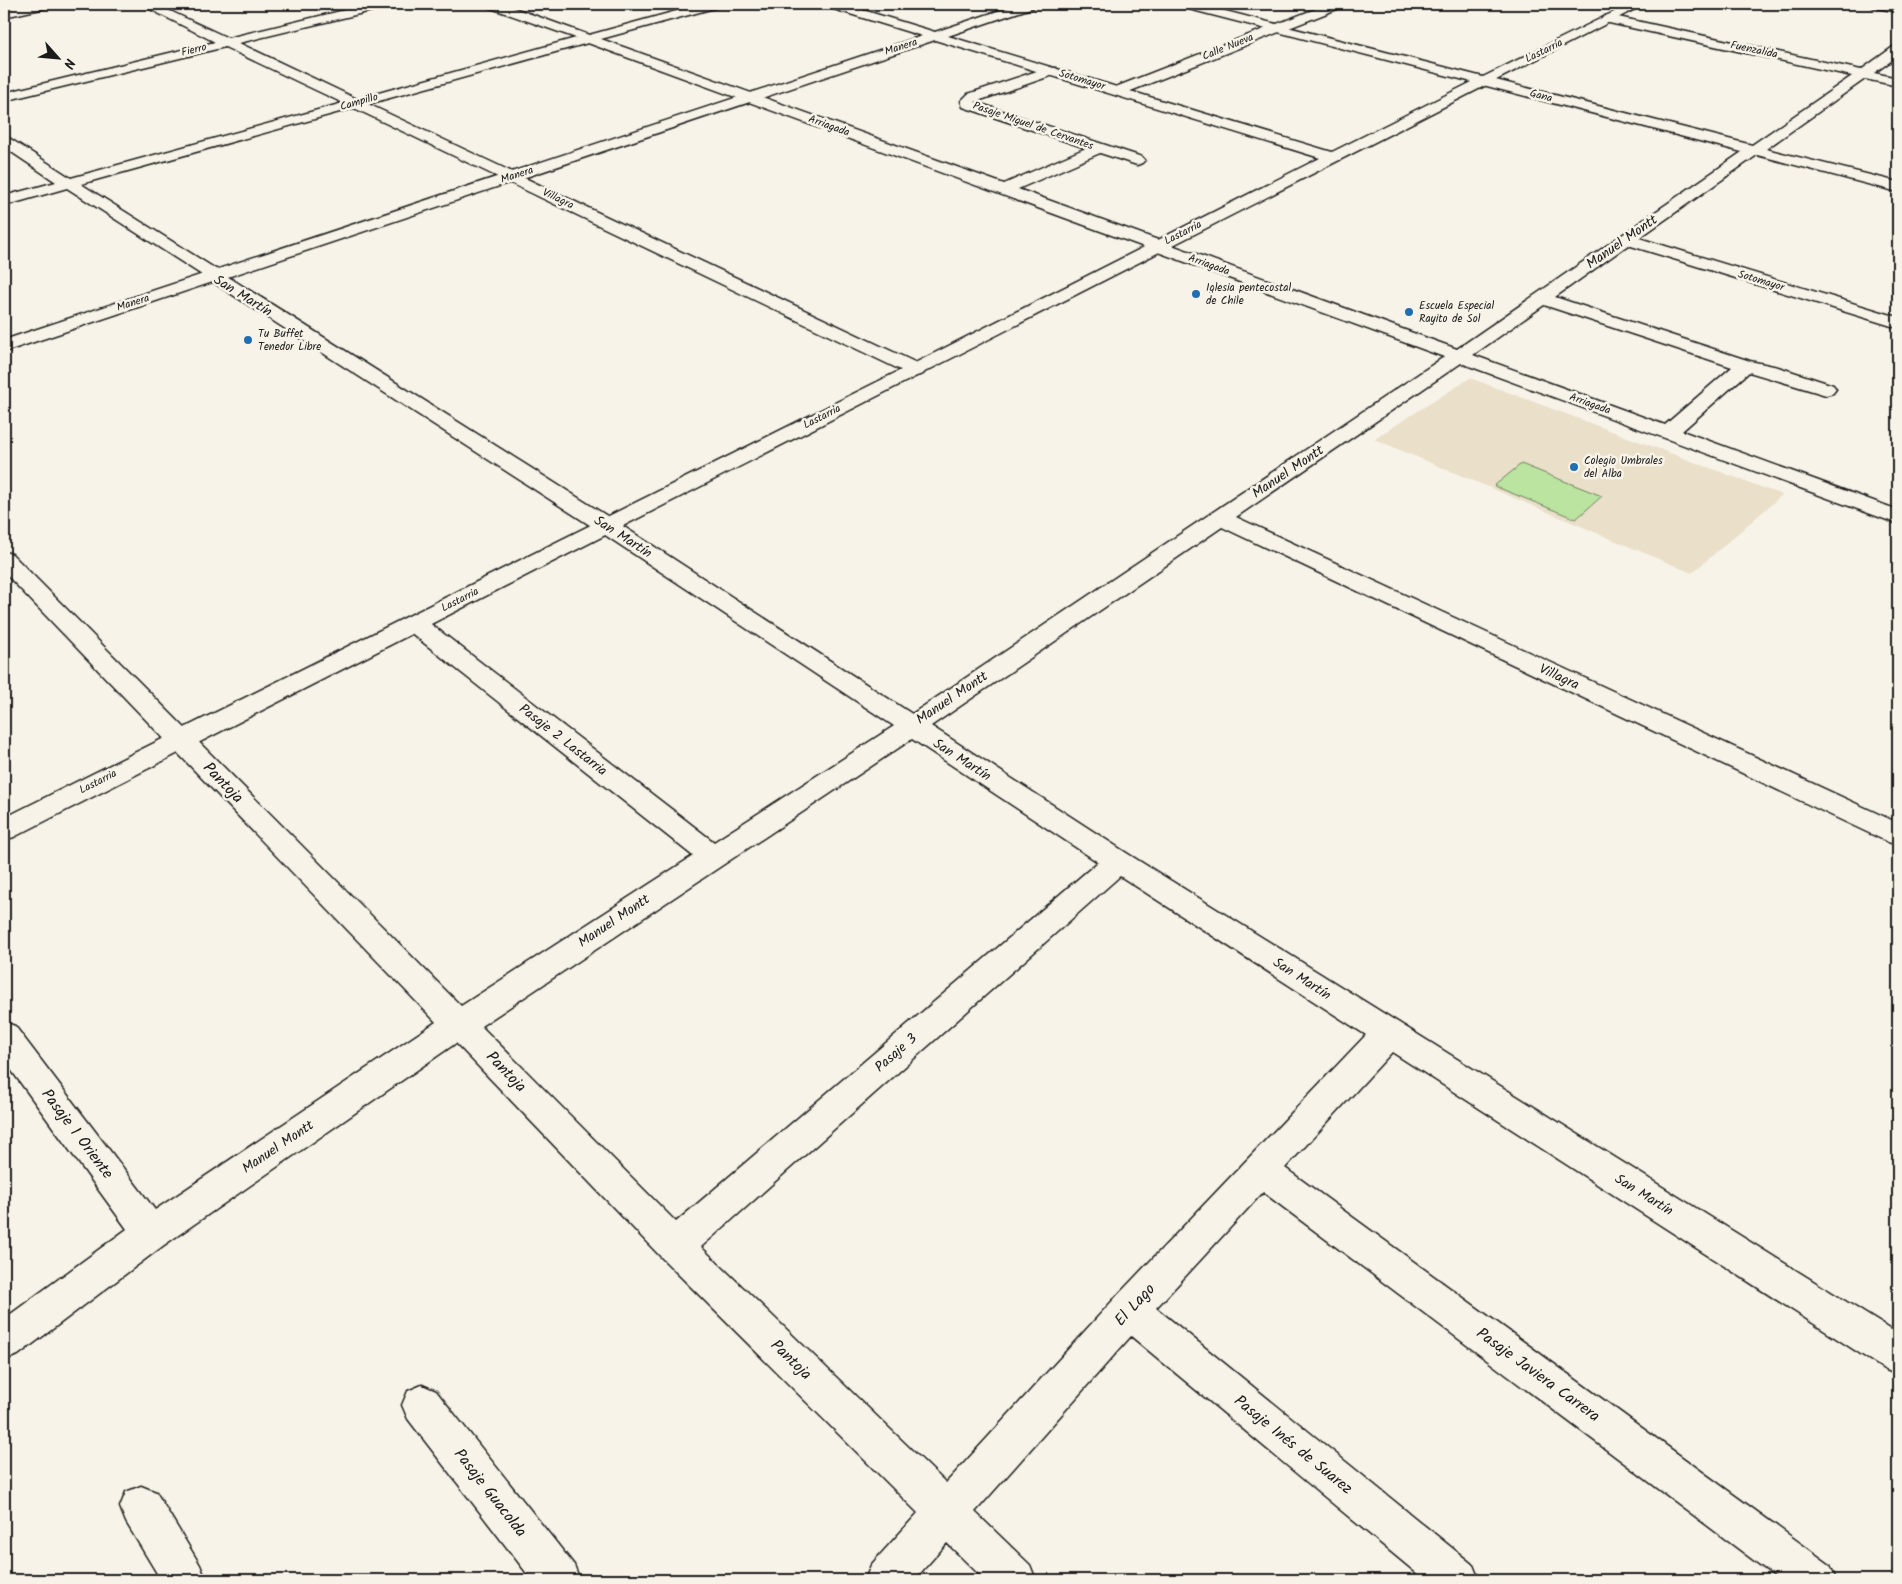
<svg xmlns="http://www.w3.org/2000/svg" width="1902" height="1584" font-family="Kalam,sans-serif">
<rect width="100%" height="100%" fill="#f7f3e8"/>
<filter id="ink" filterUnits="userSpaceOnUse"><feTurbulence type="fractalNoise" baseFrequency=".02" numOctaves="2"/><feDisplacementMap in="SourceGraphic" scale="10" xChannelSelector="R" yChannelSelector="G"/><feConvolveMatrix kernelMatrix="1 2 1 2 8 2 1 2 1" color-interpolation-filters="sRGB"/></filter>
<g filter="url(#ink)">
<!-- built -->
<path fill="#eadfc9" d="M 1470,378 L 1782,495 L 1692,573 L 1374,439 Z"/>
<!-- green -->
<path fill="#bbe4a0" stroke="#6c805e" d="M 1521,464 L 1602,496 L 1576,519 L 1494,486 Z"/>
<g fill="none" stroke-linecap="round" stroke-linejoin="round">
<defs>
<path id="street" d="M 140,4 L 155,4 L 228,38 L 370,4 L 390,4 L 388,7 L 239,43 L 357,99 L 576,38 L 488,7 L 486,4 L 503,4 L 589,35 L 702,4 L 720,4 L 718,7 L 601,39 L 1004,184 L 1086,148 L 963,107 L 961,101 L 968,94 L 1046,68 L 1056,68 L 1058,71 L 1056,74 L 975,102 L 1142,157 L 1145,160 L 1142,163 L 1137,165 L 1100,153 L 1018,189 L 1457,349 L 1742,152 L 1479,84 L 1477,81 L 1479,78 L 1484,77 L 1752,145 L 1852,76 L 1609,23 L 1605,22 L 1603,19 L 1605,16 L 1609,15 L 1861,70 L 1893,47 L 1898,46 L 1898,56 L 1874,73 L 1898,78 L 1898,86 L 1865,79 L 1766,149 L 1898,182 L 1898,192 L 1757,155 L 1639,238 L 1898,317 L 1898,328 L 1628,245 L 1555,297 L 1750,361 L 1778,367 L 1833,385 L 1836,389 L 1833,393 L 1826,395 L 1749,372 L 1682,431 L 1898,510 L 1898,524 L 1461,363 L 1236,517 L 1898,823 L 1898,845 L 1888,842 L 1222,527 L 931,726 L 1128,854 L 1898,1334 L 1898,1375 L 1884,1369 L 1392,1052 L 1285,1168 L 1830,1565 L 1836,1580 L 1780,1580 L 1263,1192 L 1156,1308 L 1473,1565 L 1479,1580 L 1425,1580 L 1131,1336 L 975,1512 L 1030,1565 L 1036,1580 L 985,1580 L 947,1543 L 914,1580 L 865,1580 L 871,1565 L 918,1513 L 662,1258 L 456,1043 L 164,1245 L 18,1355 L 4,1360 L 4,1319 L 127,1229 L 4,1060 L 4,1022 L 15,1026 L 155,1210 L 436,1022 L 4,572 L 4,552 L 12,554 L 461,1006 L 693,856 L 405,628 L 402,623 L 405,618 L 414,616 L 423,618 L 714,842 L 894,726 L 599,531 L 67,188 L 4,206 L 4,196 L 56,182 L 4,147 L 4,137 L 9,138 L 71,178 L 343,103 L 225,47 L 4,101 L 4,93 L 215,42 ZM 588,43 L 1444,357 L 912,714 L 615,521 L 81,184 L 354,108 L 909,374 L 916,376 L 923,374 L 926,370 L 923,366 L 368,104 ZM 1544,305 L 1732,367 L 1665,425 L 1473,355 ZM 912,739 L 1098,862 L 676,1222 L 481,1026 ZM 1120,876 L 1366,1035 L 1116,1297 L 946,1483 L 701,1247 Z
M 1328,4 L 1344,4 L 1342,7 L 1123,94 L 1118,95 L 1111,91 L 1113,88 Z
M 1871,4 L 1898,4 L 1898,12 L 1873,7 Z
M 422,1385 L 436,1391 L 574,1565 L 580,1580 L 532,1580 L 408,1419 L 402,1405 L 408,1391 Z
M 141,1486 L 156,1492 L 200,1565 L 206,1580 L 161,1580 L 126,1522 L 120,1507 L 126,1492 Z"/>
<path id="secondary" d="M 30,4 L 52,4 L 50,7 L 4,17 L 4,9 Z
M 825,4 L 843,4 L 935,32 L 1019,4 L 1036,4 L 1034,7 L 948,36 L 1332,152 L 1472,82 L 1181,7 L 1179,4 L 1198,4 L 1483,77 L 1630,4 L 1645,4 L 14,837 L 4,840 L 4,818 L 909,366 L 1320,158 L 935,40 L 4,352 L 4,340 L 922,36 L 827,7 Z"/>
</defs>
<!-- street casing -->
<use href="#street" stroke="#1c1c1c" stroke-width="3"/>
<!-- secondary casing -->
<use href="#secondary" stroke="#1c1c1c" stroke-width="3"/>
<!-- street -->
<use href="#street" fill="#f7f3e8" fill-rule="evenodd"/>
<!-- secondary -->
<use href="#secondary" fill="#f7f3e8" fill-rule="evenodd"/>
</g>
</g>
<!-- markers -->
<g fill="#1f6fb2" stroke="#f7f3e8" stroke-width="2">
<circle cx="1196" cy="294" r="5"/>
<circle cx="1409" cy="312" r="5"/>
<circle cx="248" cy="340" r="5"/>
<circle cx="1574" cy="467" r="5"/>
</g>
<g text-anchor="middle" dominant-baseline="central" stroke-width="5" stroke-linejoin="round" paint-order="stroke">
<!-- far-street labels -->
<g font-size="11" fill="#1c1c1c" stroke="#f7f3e8">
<text transform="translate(901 47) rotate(-18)">Manera</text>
<text transform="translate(1228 47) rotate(-22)">Calle Nueva</text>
<text transform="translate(194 50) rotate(-14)">Fierro</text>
<text transform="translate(1754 50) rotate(12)">Fuenzalida</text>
<text transform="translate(1544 51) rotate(-26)">Lastarria</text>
<text transform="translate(1082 80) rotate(17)">Sotomayor</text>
<text transform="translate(1541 96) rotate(15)">Gana</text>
<text transform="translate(359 102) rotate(-16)">Campillo</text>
<text transform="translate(829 126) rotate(20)">Arriagada</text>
<text transform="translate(1033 126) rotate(19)">Pasaje Miguel de Cervantes</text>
<text transform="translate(517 175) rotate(-18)">Manera</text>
<text transform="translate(558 199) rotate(26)">Villagra</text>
<text transform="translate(1183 233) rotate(-27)">Lastarria</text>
<text transform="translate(1209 265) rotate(20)">Arriagada</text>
<text transform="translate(1761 281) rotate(17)">Sotomayor</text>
<text transform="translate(133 303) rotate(-18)">Manera</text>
<text transform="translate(1590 404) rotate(20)">Arriagada</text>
<text transform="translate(822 417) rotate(-27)">Lastarria</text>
<text transform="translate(460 600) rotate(-27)">Lastarria</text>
<text transform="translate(98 782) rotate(-27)">Lastarria</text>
</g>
<!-- far-poi labels -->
<g font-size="11" fill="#1c1c1c" stroke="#f7f3e8" text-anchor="start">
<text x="1206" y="288">Iglesia pentecostal<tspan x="1206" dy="13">de Chile</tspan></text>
<text x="1419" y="306">Escuela Especial<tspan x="1419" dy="13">Rayito de Sol</tspan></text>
<text x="258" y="334">Tu Buffet<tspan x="258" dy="13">Tenedor Libre</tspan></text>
<text x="1584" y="461">Colegio Umbrales<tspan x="1584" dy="13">del Alba</tspan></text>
</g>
<!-- street labels -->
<g font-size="14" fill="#1c1c1c" stroke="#f7f3e8">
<text transform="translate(1622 242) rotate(-35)">Manuel Montt</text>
<text transform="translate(243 296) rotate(32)">San Martín</text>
<text transform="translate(1288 472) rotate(-34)">Manuel Montt</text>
<text transform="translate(623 537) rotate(33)">San Martín</text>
<text transform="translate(1559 677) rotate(25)">Villagra</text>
<text transform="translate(952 698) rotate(-34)">Manuel Montt</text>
<text transform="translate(563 740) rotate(38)">Pasaje 2 Lastarria</text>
<text transform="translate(962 760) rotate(33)">San Martín</text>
<text transform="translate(614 921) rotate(-34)">Manuel Montt</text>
<text transform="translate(1302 979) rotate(33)">San Martín</text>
<text transform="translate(896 1053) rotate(-41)">Pasaje 3</text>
<text transform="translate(278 1147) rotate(-34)">Manuel Montt</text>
<text transform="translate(1644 1195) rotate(32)">San Martín</text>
</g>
<!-- near-street labels -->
<g font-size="16" fill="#1c1c1c" stroke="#f7f3e8">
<text transform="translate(223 783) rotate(46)">Pantoja</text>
<text transform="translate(506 1072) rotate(46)">Pantoja</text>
<text transform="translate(77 1134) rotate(53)">Pasaje 1 Oriente</text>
<text transform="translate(1135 1305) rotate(-47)">El Lago</text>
<text transform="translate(791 1360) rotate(44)">Pantoja</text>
<text transform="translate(1538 1375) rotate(36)">Pasaje Javiera Carrera</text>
<text transform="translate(1293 1445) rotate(39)">Pasaje Inés de Suarez</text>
<text transform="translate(490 1493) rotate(52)">Pasaje Guacolda</text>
</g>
</g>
<!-- margin -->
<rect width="1902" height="1584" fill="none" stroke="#f7f3e8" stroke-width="20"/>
<rect x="10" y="10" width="1882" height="1564" fill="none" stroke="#1c1c1c" stroke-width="2" filter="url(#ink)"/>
<!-- north arrow -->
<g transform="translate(58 58) rotate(117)" stroke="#f7f3e8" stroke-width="4" paint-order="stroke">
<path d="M0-4L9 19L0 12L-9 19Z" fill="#1c1c1c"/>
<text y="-8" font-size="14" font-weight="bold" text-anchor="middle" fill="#1c1c1c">N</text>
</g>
</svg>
